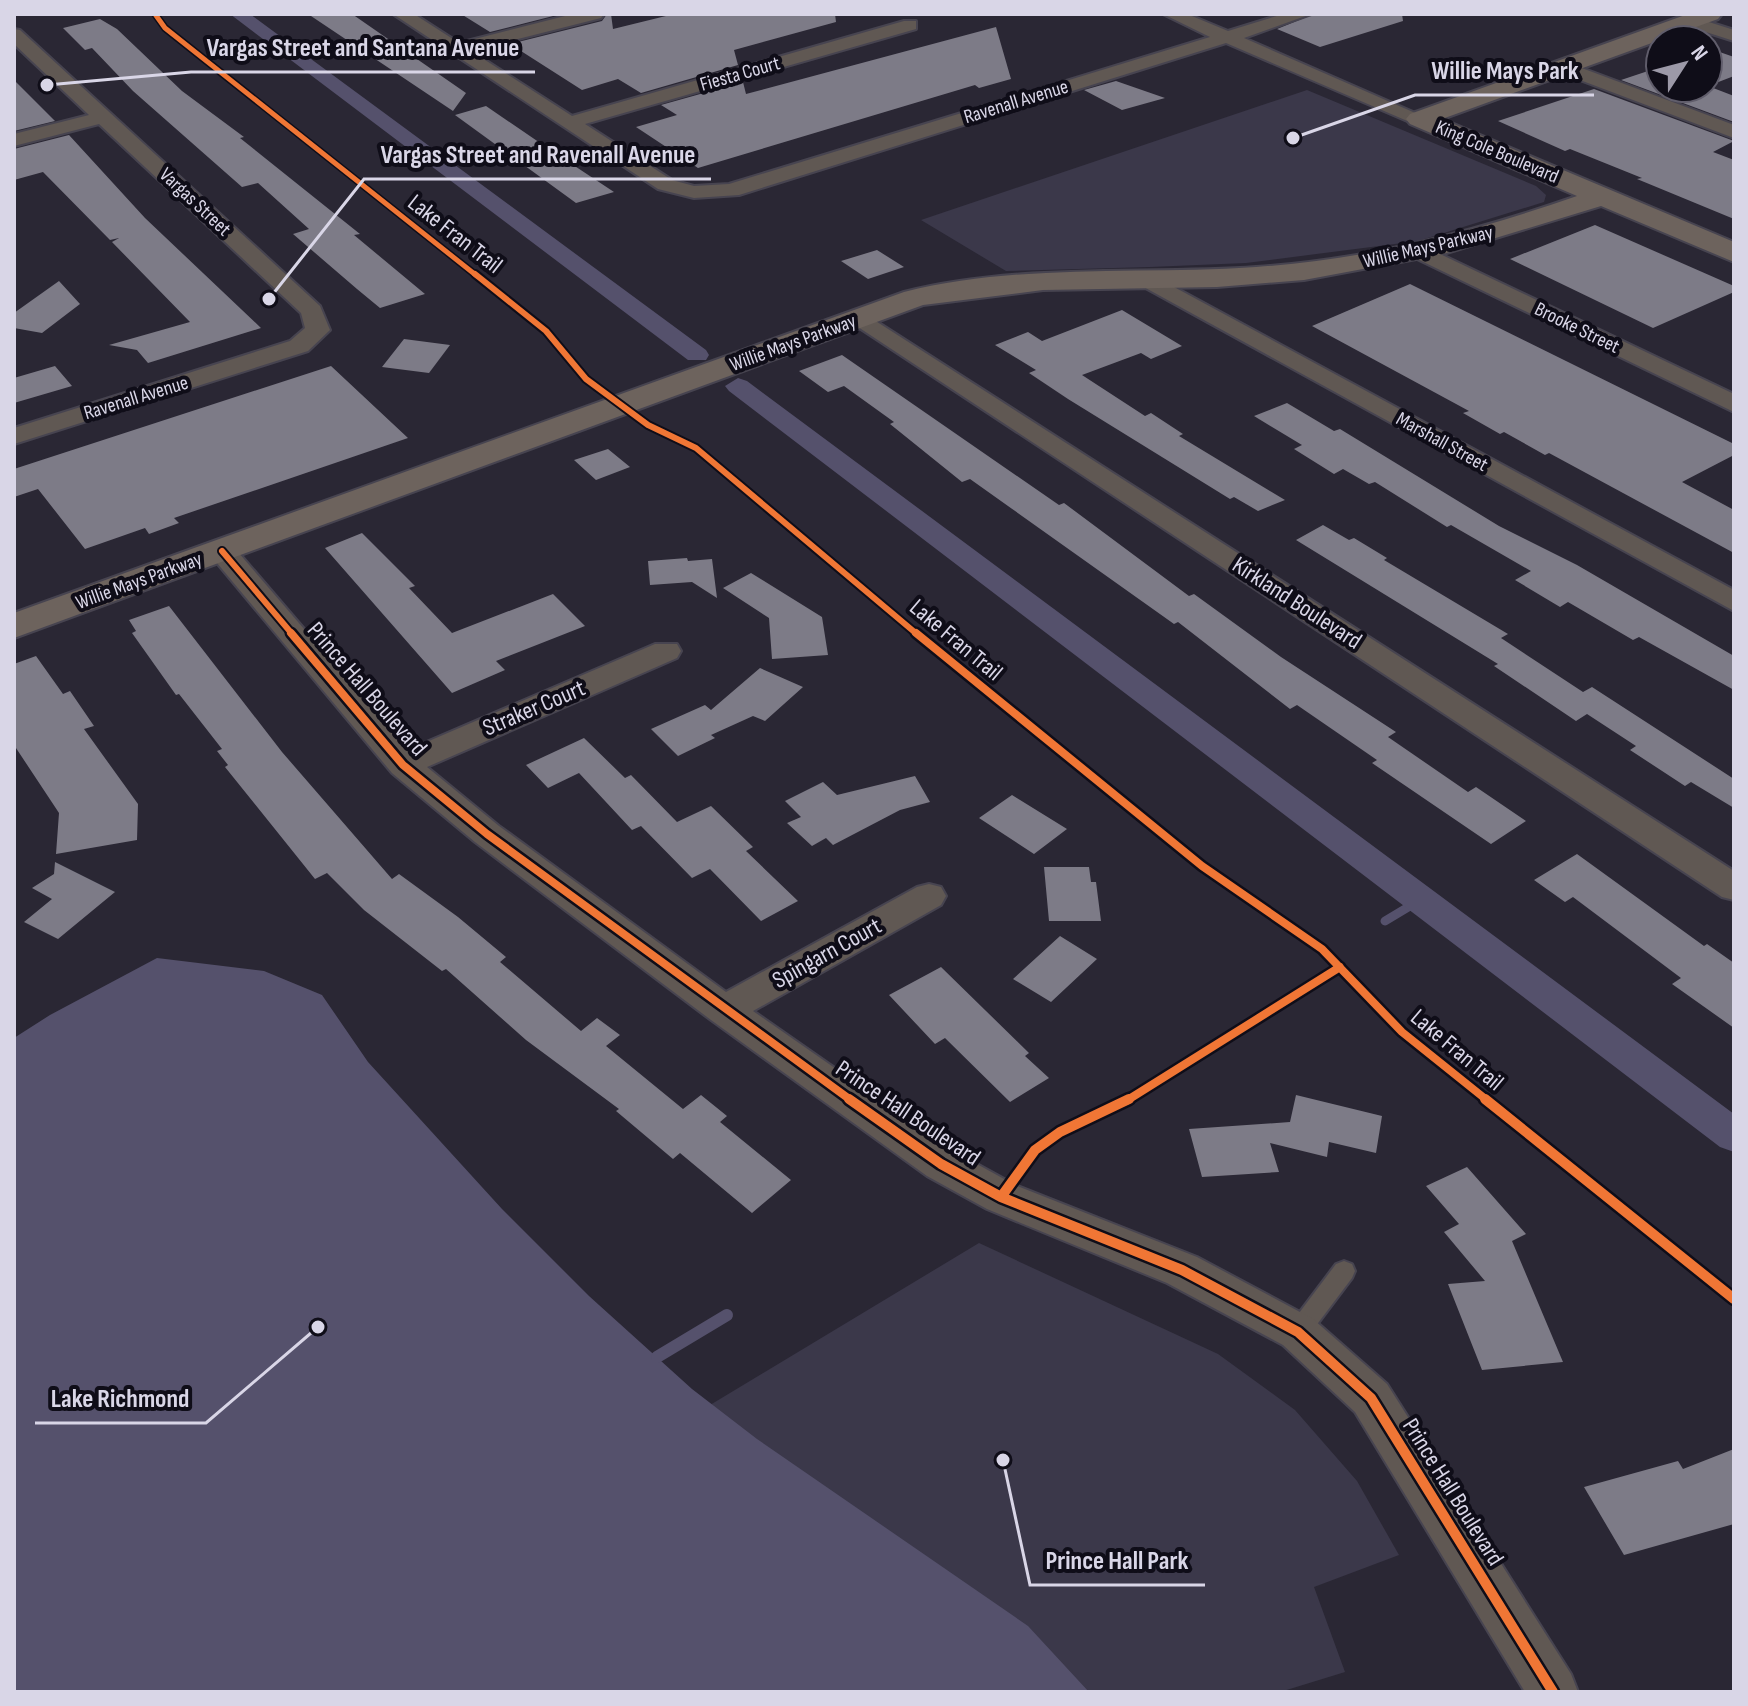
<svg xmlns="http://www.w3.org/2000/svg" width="1748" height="1706" font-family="'Sofia Sans Condensed',sans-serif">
<rect width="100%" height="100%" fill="#2a2734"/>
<!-- green -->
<path fill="#3b384a" d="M 1307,90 L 1536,186 L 1546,195 L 1544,202 L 1418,241 L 1246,263 L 1150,267 L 1006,271 L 921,220 Z
M 979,1243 L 1218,1354 L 1295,1410 L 1357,1481 L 1399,1555 L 1314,1587 L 1345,1672 L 1280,1692 L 834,1692 L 652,1440 Z"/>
<!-- water -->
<path fill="#55516c" d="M 157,958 L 264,971 L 322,995 L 368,1062 L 502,1209 L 589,1296 L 692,1389 L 757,1439 L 1028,1626 L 1089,1692 L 14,1692 L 14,1038 L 50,1015 Z"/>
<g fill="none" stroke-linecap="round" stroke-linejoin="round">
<!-- stream-far1 -->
<path stroke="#55516c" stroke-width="9" d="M 1385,921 L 1420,900"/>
<!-- stream -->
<path stroke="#55516c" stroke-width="12" d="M 657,1357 L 727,1315"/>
<!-- canal -->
<path fill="#55516c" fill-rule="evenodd" d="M 230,14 L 250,14 L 706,350 L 709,355 L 706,360 L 688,360 Z
M 738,378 L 747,381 L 1734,1114 L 1734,1152 L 1720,1147 L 729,391 L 725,386 Z"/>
</g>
<!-- building -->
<path fill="#7d7b87" d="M 308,14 L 352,14 L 466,93 L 453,111 Z
M 461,14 L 561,14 L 490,32 Z
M 607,14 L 611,14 L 613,29 L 674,14 L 835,14 L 836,22 L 734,50 L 738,65 L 641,93 L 618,79 L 582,90 L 510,44 L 602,21 Z
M 1314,14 L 1402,14 L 1403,21 L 1320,47 L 1277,29 Z
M 100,19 L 117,29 L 182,91 L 244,137 L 240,138 L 360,234 L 354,235 L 425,294 L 380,308 L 357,289 L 293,234 L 309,229 L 258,183 L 242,187 L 133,91 L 92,48 L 85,50 L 63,28 Z
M 996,27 L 1011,79 L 979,88 L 975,85 L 698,168 L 636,127 L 677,115 L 661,105 L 743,82 L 746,94 Z
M 1708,48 L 1734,57 L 1734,76 L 1708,86 L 1734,96 L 1734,122 L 1621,80 L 1660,67 L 1660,88 L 1708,88 Z
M 14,80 L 55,121 L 14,131 Z
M 1116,81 L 1165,98 L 1122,110 L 1084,90 Z
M 1594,89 L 1734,141 L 1713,152 L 1734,160 L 1734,219 L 1637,179 L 1642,178 L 1570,149 L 1565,151 L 1498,121 Z
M 486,106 L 546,147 L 614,192 L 576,203 L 455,115 Z
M 69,135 L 145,218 L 261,328 L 148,363 L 137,350 L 109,345 L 190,322 L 112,242 L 119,238 L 110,240 L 43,172 L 14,180 L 14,149 Z
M 1595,225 L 1734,286 L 1734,292 L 1653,328 L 1510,259 Z
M 877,250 L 904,267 L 868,279 L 841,261 Z
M 59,281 L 80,304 L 42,333 L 14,328 L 14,313 Z
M 1410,284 L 1734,444 L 1734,455 L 1682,482 L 1734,510 L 1734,553 L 1549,453 L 1545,455 L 1504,432 L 1500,434 L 1463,413 L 1469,411 L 1312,326 Z
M 1122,310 L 1182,346 L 1151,359 L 1141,353 L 1082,375 L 1145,416 L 1151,413 L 1183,434 L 1179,436 L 1285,500 L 1258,511 L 1234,497 L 1230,499 L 1068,399 L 1029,373 L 1036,370 L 995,345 L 1028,332 L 1042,341 Z
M 404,339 L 450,345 L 429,373 L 382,367 Z
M 842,355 L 1059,505 L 1064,503 L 1189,596 L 1194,594 L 1281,657 L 1396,732 L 1388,737 L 1468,792 L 1476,787 L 1526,821 L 1491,844 L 1372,763 L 1377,760 L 1297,705 L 1290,709 L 1178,622 L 1174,624 L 970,479 L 962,482 L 890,424 L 894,422 L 844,386 L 828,392 L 799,371 Z
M 55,366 L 72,386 L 14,403 L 14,378 Z
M 331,366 L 408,438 L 174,518 L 179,523 L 149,534 L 145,528 L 85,549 L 38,489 L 14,497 L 14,469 Z
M 1287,403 L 1334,431 L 1340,429 L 1499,526 L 1577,565 L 1734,656 L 1734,690 L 1639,637 L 1633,640 L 1568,602 L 1560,607 L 1515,580 L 1531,571 L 1451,525 L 1447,527 L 1375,482 L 1369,484 L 1343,469 L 1334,474 L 1294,449 L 1302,445 L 1254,416 Z
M 608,449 L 630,467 L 596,480 L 574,460 Z
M 1323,525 L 1349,540 L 1354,538 L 1387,558 L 1384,560 L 1508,634 L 1501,638 L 1583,692 L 1592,687 L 1734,779 L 1734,808 L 1691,782 L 1685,786 L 1630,750 L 1636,746 L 1587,714 L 1576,721 L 1494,666 L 1498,664 L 1296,540 Z
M 362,533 L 415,586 L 409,588 L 452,633 L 553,594 L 585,626 L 496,661 L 505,670 L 452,693 L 325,548 Z
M 687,558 L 688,561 L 712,559 L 717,598 L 692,582 L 650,585 L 648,561 Z
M 751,573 L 822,617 L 828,655 L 772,659 L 769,618 L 723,588 Z
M 169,606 L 282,752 L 392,879 L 399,874 L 458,917 L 506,957 L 500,962 L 581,1031 L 597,1018 L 620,1035 L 606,1046 L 683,1109 L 701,1095 L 727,1116 L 720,1122 L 791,1180 L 752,1213 L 680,1153 L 673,1159 L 616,1111 L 619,1109 L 526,1040 L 446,969 L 442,971 L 364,910 L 327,873 L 315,879 L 225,767 L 228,765 L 217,751 L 222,749 L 179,694 L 176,695 L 132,633 L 136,631 L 129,620 Z
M 36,656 L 63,694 L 70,691 L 94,726 L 84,729 L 138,804 L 137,840 L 56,854 L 59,813 L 14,745 L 14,664 Z
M 760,668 L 803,687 L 765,721 L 753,716 L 711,735 L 715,738 L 678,756 L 651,729 L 705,705 L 711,710 Z
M 584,738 L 625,778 L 631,775 L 677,822 L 711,806 L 753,847 L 746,851 L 798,901 L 761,921 L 710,869 L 692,878 L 641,826 L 632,830 L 579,773 L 548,788 L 526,765 Z
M 915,776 L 930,802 L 900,810 L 833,845 L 826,838 L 812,846 L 787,823 L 801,817 L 785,801 L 823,782 L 837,795 Z
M 1012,795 L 1067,829 L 1034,854 L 979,818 Z
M 1577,854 L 1704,946 L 1707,944 L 1734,963 L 1734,1028 L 1672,984 L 1681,978 L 1573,897 L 1565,902 L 1534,880 Z
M 55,862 L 115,892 L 58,939 L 24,922 L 52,899 L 32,888 L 54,874 Z
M 1044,867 L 1089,867 L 1091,882 L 1096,882 L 1101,921 L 1049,921 Z
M 1060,936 L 1097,959 L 1051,1002 L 1013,979 Z
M 941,967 L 1029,1053 L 1025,1056 L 1049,1078 L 1010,1102 L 945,1038 L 935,1044 L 889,995 Z
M 1296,1095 L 1382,1116 L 1376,1153 L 1329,1142 L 1327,1157 L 1270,1143 L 1279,1172 L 1202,1177 L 1189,1129 L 1290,1122 Z
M 1467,1167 L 1526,1234 L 1512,1241 L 1563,1362 L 1482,1370 L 1448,1284 L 1485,1281 L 1444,1232 L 1459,1224 L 1426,1186 Z
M 1734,1449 L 1734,1524 L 1624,1555 L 1584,1487 L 1678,1461 L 1683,1469 Z"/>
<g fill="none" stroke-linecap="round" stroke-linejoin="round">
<defs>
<path id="lane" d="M 1344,1261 L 1352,1264 L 1355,1271 L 1352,1278 L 1306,1339 L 1298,1342 L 1290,1339 L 1287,1332 L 1290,1325 L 1336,1264 Z"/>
<path id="street" d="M 393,14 L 414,14 L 459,43 L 573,14 L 604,14 L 601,18 L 471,51 L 572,116 L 904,21 L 916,21 L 916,29 L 585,124 L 672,180 L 694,186 L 729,184 L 1210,37 L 1163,14 L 1187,14 L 1228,31 L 1283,14 L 1311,14 L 1244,38 L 1429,119 L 1419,125 L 1412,123 L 1226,43 L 739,195 L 694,198 L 658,189 Z
M 1690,16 L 1734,30 L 1734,41 L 1684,25 L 1681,21 Z
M 14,29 L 20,30 L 320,306 L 330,330 L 308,351 L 14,444 L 14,428 L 290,341 L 305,328 L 301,313 L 99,124 L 14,146 L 14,134 L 89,115 L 14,44 Z
M 1563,61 L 1734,125 L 1734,138 L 1556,71 L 1554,67 Z
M 1419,244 L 1734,394 L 1734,412 L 1411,256 L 1408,251 L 1411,246 Z
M 1150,274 L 1734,590 L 1734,611 L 1142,286 L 1138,281 Z
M 860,311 L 1734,871 L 1734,900 L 1722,897 L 852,323 L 848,318 L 852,313 Z
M 222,543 L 232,545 L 408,750 L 655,644 L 677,644 L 681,651 L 677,658 L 427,767 L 499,826 L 726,992 L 917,887 L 929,884 L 941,887 L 946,896 L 941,905 L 753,1011 L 955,1152 L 1015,1185 L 1197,1257 L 1313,1319 L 1387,1384 L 1571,1674 L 1578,1692 L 1525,1692 L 1355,1412 L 1283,1345 L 1167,1283 L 987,1209 L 927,1176 L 711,1020 L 475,842 L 392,773 L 212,557 L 208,551 L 212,545 Z"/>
<path id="secondary" d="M 1688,14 L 1722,14 L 1718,19 L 1442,119 L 1734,242 L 1734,262 L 1601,206 L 1443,254 L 1304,280 L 1217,287 L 1043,290 L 923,305 L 14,638 L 14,613 L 904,292 C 1020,263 1139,275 1256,267 C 1366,260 1473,232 1577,196 L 1410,124 L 1406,119 L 1410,114 Z"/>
</defs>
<!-- lane casing -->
<use href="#lane" stroke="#474450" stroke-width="4"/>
<!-- street casing -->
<use href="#street" stroke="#474450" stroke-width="4"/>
<!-- secondary casing -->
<use href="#secondary" stroke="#474450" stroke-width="4"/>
<!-- lane -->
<use href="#lane" fill="#605853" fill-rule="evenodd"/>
<!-- street -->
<use href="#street" fill="#605853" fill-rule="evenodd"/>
<!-- secondary -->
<use href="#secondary" fill="#6d635d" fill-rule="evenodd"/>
<defs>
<path id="cycleway-far3" d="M 155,14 L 165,28 L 477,276"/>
<path id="cycleway-far2" d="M 475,274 L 546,331 L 586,379 L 648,425 L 696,448 L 918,635
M 222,551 L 293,635"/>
<path id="cycleway-far1" d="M 291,633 L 403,765 L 487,834 L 852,1101
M 916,633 L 1202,866 L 1322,949 L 1402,1032 L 1488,1101
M 1126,1101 L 1340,967"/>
<path id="cycleway" d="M 849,1099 L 941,1164 L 1001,1197 L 1182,1270 L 1298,1332 L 1371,1398 L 1553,1692
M 1485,1099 L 1734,1299
M 1001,1197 L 1035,1150 L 1060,1132 L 1129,1099"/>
</defs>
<!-- cycleway-far3 casing -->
<use href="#cycleway-far3" stroke="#0f0d18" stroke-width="8"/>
<!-- cycleway-far2 casing -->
<use href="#cycleway-far2" stroke="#0f0d18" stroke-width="10"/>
<!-- cycleway-far1 casing -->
<use href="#cycleway-far1" stroke="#0f0d18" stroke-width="13"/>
<!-- cycleway casing -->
<use href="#cycleway" stroke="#0f0d18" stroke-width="15"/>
<!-- cycleway-far3 -->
<use href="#cycleway-far3" stroke="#f07635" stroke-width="5"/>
<!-- cycleway-far2 -->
<use href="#cycleway-far2" stroke="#f07635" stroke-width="6"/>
<!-- cycleway-far1 -->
<use href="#cycleway-far1" stroke="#f07635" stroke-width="8"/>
<!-- cycleway -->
<use href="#cycleway" stroke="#f07635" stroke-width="10"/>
</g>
<g text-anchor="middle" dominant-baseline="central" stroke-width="8" stroke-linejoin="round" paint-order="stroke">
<!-- far-street labels -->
<g font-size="20" fill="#d9d6e7" stroke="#0f0d18">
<text transform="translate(740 74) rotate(-16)">Fiesta Court</text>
<text transform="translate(1016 102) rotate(-17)">Ravenall Avenue</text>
<text transform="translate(1497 152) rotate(23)">King Cole Boulevard</text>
<text transform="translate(195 202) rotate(43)">Vargas Street</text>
<text transform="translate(1428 247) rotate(-13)">Willie Mays Parkway</text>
<text transform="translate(1577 328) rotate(26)">Brooke Street</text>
<text transform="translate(793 343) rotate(-20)">Willie Mays Parkway</text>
<text transform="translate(136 398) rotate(-17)">Ravenall Avenue</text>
<text transform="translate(1442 442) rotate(29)">Marshall Street</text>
<text transform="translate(139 581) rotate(-20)">Willie Mays Parkway</text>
</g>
<!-- street labels -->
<g font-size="24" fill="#d9d6e7" stroke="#0f0d18">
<text transform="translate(455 234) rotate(38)">Lake Fran Trail</text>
<text transform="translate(1297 603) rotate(33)">Kirkland Boulevard</text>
<text transform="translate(956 640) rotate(40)">Lake Fran Trail</text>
<text transform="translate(367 689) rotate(49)">Prince Hall Boulevard</text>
<text transform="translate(534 708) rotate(-23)">Straker Court</text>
<text transform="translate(827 953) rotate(-29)">Spingarn Court</text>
<text transform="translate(1457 1050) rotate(40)">Lake Fran Trail</text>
<text transform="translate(908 1113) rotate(34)">Prince Hall Boulevard</text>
<text transform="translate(1453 1492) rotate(58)">Prince Hall Boulevard</text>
</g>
</g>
<!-- callouts -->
<path fill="none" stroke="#d9d6e7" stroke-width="3" d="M47 85L191 72H535M1293 138L1415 95H1594M269 299L364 179H711M318 1327L206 1423H35M1003 1460L1030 1585H1205"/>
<g fill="#d9d6e7" stroke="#0f0d18" stroke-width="3">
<circle cx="47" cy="85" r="8"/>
<circle cx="1293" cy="138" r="8"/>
<circle cx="269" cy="299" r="8"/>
<circle cx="318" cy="1327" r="8"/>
<circle cx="1003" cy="1460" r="8"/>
</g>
<g font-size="26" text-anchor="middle" font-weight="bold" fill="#d9d6e7" stroke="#0f0d18" stroke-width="8" stroke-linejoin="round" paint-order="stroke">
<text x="363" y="56">Vargas Street and Santana Avenue</text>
<text x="1505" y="79">Willie Mays Park</text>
<text x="538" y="163">Vargas Street and Ravenall Avenue</text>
<text x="120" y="1407">Lake Richmond</text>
<text x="1117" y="1569">Prince Hall Park</text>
</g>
<!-- border -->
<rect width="1748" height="1706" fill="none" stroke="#d9d6e7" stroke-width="32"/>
<!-- north arrow -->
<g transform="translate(1684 64) rotate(54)"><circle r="38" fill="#0f0d18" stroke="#605d6b" stroke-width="2"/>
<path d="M0-6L14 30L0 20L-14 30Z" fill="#9c99a8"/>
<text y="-12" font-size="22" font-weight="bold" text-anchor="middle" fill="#d9d6e7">N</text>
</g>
</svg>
